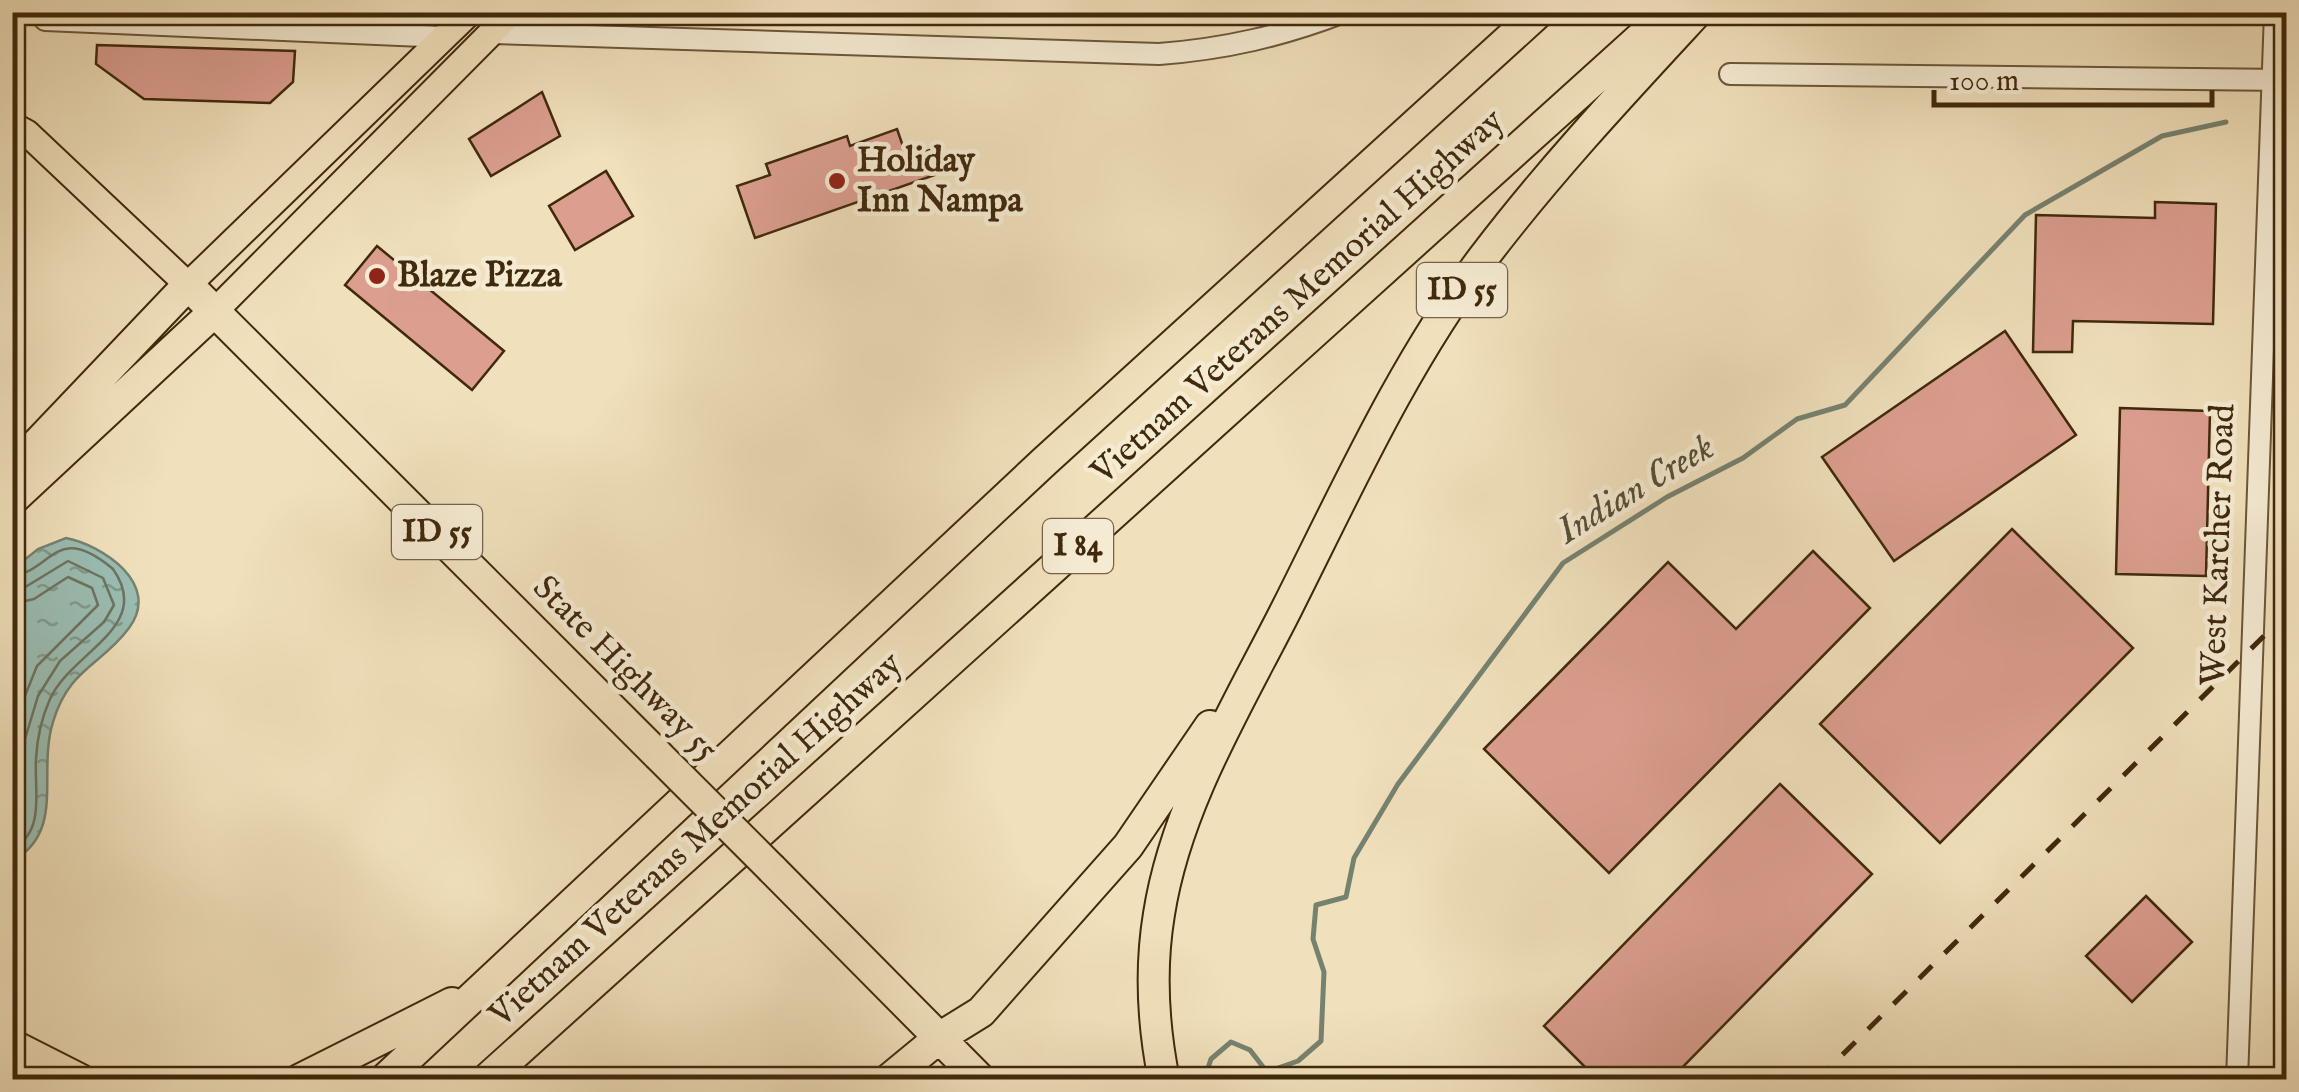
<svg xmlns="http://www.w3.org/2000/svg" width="2299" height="1092" font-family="'IM FELL English',serif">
<defs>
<pattern id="water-ripples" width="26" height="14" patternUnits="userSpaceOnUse" patternTransform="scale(2.5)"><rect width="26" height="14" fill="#9abdb2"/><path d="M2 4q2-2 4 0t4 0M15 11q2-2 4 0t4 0" fill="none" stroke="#7f9a8f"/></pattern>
</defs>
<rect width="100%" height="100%" fill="#f0e0bb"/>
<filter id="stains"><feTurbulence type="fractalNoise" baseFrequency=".002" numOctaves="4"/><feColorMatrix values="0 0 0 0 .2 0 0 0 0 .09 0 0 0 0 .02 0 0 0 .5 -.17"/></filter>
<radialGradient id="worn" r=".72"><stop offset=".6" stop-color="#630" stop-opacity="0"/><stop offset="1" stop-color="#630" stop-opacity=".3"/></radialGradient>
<!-- water -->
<path fill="url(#water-ripples)" stroke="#768270" stroke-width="2.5" d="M 66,538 C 102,545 162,584 129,628 C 101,666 69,668 53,722 C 37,774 66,830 13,861 L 13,569 L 38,549 Z"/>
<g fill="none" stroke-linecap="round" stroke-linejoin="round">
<!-- shore -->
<path stroke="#6d735f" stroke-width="2.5" d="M 12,576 C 53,571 55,521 113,569 C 154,627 71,652 50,699 C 42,717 37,739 36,759 C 34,792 46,830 12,850
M 12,589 L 27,586 L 68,561 L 103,578 L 114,605 L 104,622 L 60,661 L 38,696 L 25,739 L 22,823 L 12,835
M 12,604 L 34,599 L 68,577 L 92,588 L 98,605 L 37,666 L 12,728"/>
<!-- stream -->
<path stroke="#768270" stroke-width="5" d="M 1204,1080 L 1211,1059 L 1231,1042 L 1250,1050 L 1267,1072 L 1298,1061 L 1321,1041 L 1324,972 L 1313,939 L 1316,905 L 1346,897 L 1354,858 L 1398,784 L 1563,563 L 1667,497 L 1743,458 L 1797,419 L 1845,405 L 2025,215 L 2162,136 L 2226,122"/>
</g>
<!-- building -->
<path fill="#db9e8f" stroke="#40290c" stroke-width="2.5" d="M 97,45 L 295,51 L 293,82 L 270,103 L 144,99 L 96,64 Z
M 542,92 L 560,136 L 491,176 L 469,139 Z
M 897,129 L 907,158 L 941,146 L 949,170 L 755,238 L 737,186 L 770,175 L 766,164 L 847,136 L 850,146 Z
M 606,171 L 633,216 L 575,250 L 549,206 Z
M 2155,202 L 2216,204 L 2213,324 L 2073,321 L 2072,352 L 2033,352 L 2036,215 L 2155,218 Z
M 377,246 L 504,351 L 472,390 L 345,285 Z
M 2005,331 L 2076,435 L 1894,561 L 1822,457 Z
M 2120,408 L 2210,411 L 2206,576 L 2116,574 Z
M 2012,529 L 2133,648 L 1940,843 L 1820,724 Z
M 1813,551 L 1870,608 L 1609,873 L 1484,749 L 1668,562 L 1736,629 Z
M 1780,784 L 1872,874 L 1670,1080 L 1598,1080 L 1544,1026 Z
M 2146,896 L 2192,942 L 2132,1002 L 2086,956 Z"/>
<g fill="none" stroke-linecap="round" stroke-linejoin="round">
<defs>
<path id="minor" d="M 45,20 L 446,37
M 491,33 L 1159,54 C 1225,49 1282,36 1344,12
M 1730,74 L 2286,80
M 2237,1080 L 2275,12"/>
<path id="major" d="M 12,125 L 27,133 L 188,285 L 470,12
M 215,311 L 512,12"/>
<path id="highway" d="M 12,470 L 188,285 L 658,755
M 12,500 L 215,311
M 772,869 L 981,1080
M 12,1045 L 81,1080
M 299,1080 L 452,1003
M 384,1080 L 1045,461 L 1539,12
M 486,1080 L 1669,12
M 888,1080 L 939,1038 L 981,1012 L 1128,846 L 1210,726
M 1164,1080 C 1153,1025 1150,968 1159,914 C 1176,805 1238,705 1287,608 C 1347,489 1403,364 1483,258 C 1549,171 1623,92 1697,12"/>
</defs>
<!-- minor casing -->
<use href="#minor" stroke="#6c5738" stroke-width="24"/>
<!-- major casing -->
<use href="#major" stroke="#40290c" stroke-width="29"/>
<!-- highway casing -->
<use href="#highway" stroke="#40290c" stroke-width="34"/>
<!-- minor -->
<use href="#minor" stroke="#f5ebd3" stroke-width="20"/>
<!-- major -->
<use href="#major" stroke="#f0e0bb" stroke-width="25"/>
<!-- highway -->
<use href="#highway" stroke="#f0e0bb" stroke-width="30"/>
<!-- rail -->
<path stroke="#40290c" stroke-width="5" stroke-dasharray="18 18" stroke-linecap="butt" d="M 1817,1080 L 2286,614"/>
<defs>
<path id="highway-bridge" d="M 658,755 L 772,869"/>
</defs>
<!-- highway-bridge casing -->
<use href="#highway-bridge" stroke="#40290c" stroke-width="34" stroke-linecap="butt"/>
<!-- highway-bridge -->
<use href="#highway-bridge" stroke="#f0e0bb" stroke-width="30"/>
</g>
<!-- markers -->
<g fill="#8f2418" stroke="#f5ebd3" stroke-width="4">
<circle cx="837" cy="181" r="10"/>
<circle cx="377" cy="276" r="10"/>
</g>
<g text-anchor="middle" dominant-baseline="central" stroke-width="9" stroke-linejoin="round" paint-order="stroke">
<!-- shield labels -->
<g fill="#f5ebd3" stroke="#766348" stroke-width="2.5">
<rect x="1417" y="263" width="90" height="54" rx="8"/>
<rect x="392" y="505" width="90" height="54" rx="8"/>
<rect x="1043" y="519" width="70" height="54" rx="8"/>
</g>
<g font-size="32" font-weight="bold" fill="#40290c">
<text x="1462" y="290">ID 55</text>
<text x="437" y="532">ID 55</text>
<text x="1078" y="546">I 84</text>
</g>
<!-- poi labels -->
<g font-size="35" font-weight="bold" fill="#40290c" stroke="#f5ebd3" text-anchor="start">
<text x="857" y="161">Holiday<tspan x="857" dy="40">Inn Nampa</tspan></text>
<text x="397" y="276">Blaze Pizza</text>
</g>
<!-- street labels -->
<g font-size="35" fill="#40290c" stroke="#f5ebd3">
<text transform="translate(1298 297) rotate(-42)">Vietnam Veterans Memorial Highway</text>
<text transform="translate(2219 545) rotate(-88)">West Karcher Road</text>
<text transform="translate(625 669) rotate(45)">State Highway 55</text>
<text transform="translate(696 840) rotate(-42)">Vietnam Veterans Memorial Highway</text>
</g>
<!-- water labels -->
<g font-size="38" font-style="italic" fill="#564e36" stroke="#f5ebd3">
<text transform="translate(1636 490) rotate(-31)">Indian Creek</text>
</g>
</g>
<!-- margin -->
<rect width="2299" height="1092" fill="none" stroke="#f0e0bb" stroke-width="50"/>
<rect x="15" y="15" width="2269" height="1062" fill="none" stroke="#40290c" stroke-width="5"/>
<rect x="25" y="25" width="2249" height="1042" fill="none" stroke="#40290c" stroke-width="2.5"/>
<!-- scale -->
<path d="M1934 90v15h278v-15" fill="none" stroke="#40290c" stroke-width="5"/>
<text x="1949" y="90" font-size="30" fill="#40290c" stroke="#f5ebd3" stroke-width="8" paint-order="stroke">100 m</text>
<rect width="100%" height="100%" filter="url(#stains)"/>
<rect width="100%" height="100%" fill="url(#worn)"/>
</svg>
